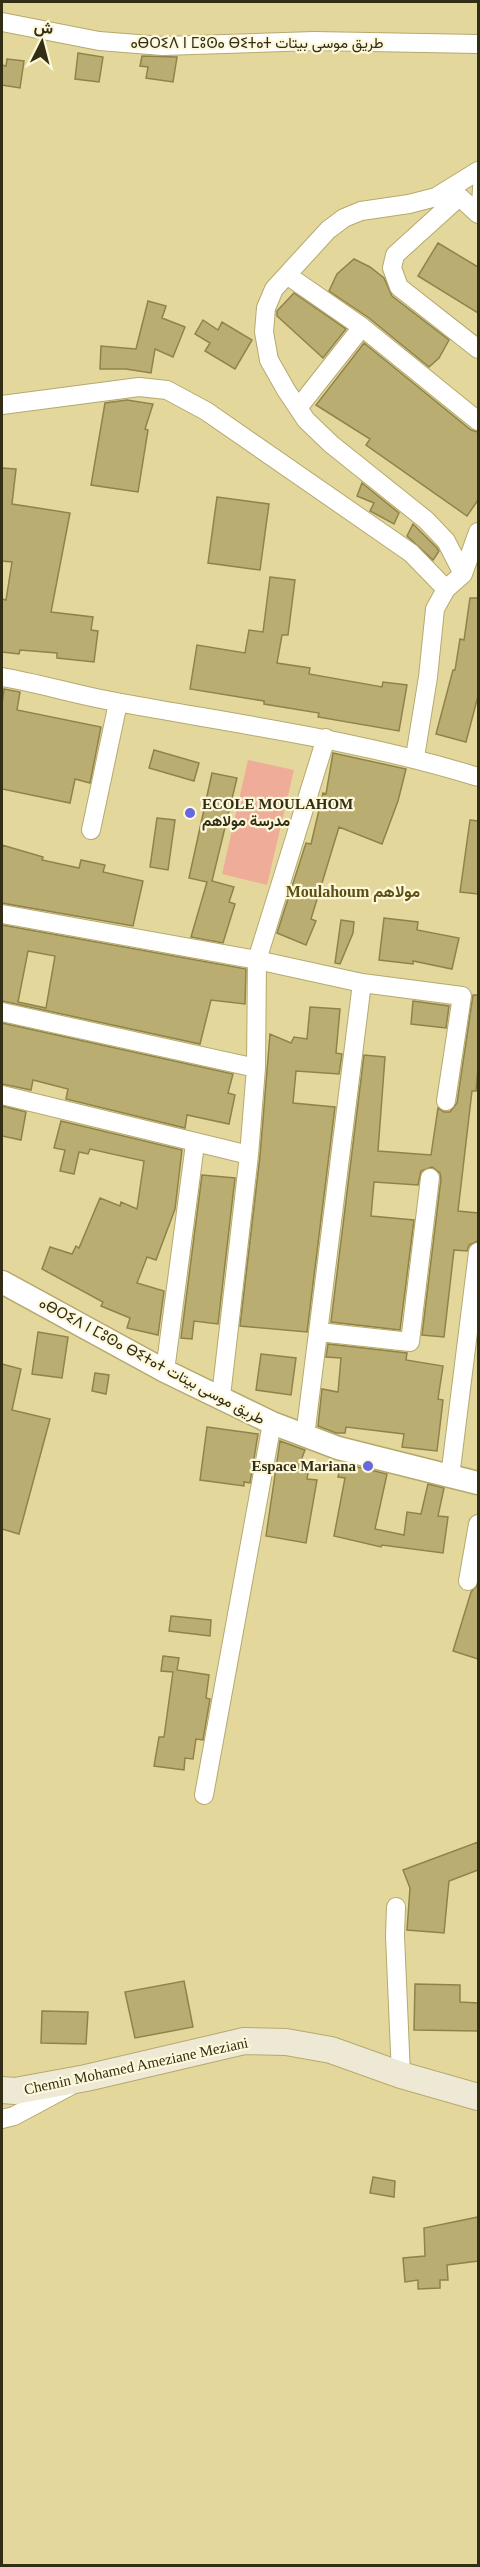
<svg xmlns="http://www.w3.org/2000/svg" width="480" height="2567" font-family="'Times New Roman',Vazirmatn,'Noto Sans Tifinagh',serif">
<rect width="100%" height="100%" fill="#e4d79b"/>
<!-- green -->
<path fill="#efac98" d="M 248,760 L 294,770 L 267,885 L 222,874 Z"/>
<!-- building -->
<path fill="#baad72" stroke="#908349" stroke-width="1.5" fill-rule="evenodd" d="M 78,53 L 103,57 L 99,82 L 75,79 Z
M 142,56 L 177,57 L 173,82 L 146,78 L 148,67 L 140,66 Z
M 7,59 L 24,61 L 20,88 L 2,85 L 2,65 L 6,66 Z
M 438,243 L 478,267 L 478,313 L 418,276 Z
M 354,259 L 370,267 L 384,278 L 392,296 L 449,340 L 439,358 L 429,367 L 369,318 L 329,291 L 337,274 Z
M 294,293 L 346,329 L 323,358 L 277,316 L 277,311 Z
M 148,301 L 166,306 L 162,318 L 185,327 L 173,357 L 155,349 L 151,373 L 126,369 L 100,369 L 101,346 L 136,349 Z
M 203,320 L 218,330 L 222,322 L 252,340 L 235,369 L 205,351 L 210,343 L 195,334 Z
M 364,343 L 471,430 L 478,432 L 478,500 L 467,516 L 366,445 L 370,439 L 316,405 Z
M 127,400 L 153,404 L 145,429 L 148,430 L 138,492 L 91,485 L 105,403 Z
M 2,468 L 16,469 L 12,504 L 70,513 L 51,612 L 93,617 L 91,630 L 98,631 L 94,662 L 57,658 L 57,653 L 20,650 L 19,654 L 2,652 L 2,599 L 6,600 L 12,562 L 2,561 Z
M 362,483 L 399,513 L 394,524 L 370,511 L 374,503 L 357,496 Z
M 217,497 L 269,504 L 260,570 L 208,563 Z
M 413,524 L 437,548 L 439,551 L 433,560 L 407,536 Z
M 270,577 L 295,580 L 288,635 L 282,635 L 277,663 L 310,668 L 309,674 L 382,687 L 383,682 L 407,685 L 399,731 L 318,717 L 319,713 L 264,704 L 264,701 L 190,689 L 197,645 L 245,653 L 249,630 L 263,632 Z
M 470,598 L 478,598 L 478,696 L 466,742 L 436,734 L 453,670 L 455,670 L 460,639 L 464,640 Z
M 4,689 L 20,692 L 17,710 L 101,727 L 90,783 L 75,779 L 70,803 L 2,789 L 2,705 Z
M 154,750 L 199,763 L 194,781 L 149,768 Z
M 333,753 L 406,769 L 398,801 L 382,844 L 339,827 L 311,919 L 316,921 L 306,945 L 277,933 L 306,843 L 311,844 L 323,793 L 326,794 Z
M 212,773 L 237,778 L 212,881 L 234,887 L 229,902 L 235,904 L 223,943 L 191,937 L 207,882 L 189,878 Z
M 157,818 L 175,820 L 168,870 L 150,867 Z
M 470,820 L 478,821 L 478,894 L 460,892 Z
M 2,845 L 43,857 L 42,860 L 79,868 L 81,860 L 105,865 L 103,872 L 143,881 L 133,926 L 2,903 Z
M 384,918 L 418,922 L 417,930 L 459,938 L 452,969 L 413,961 L 413,964 L 379,960 Z
M 341,920 L 354,922 L 353,933 L 340,964 L 335,963 Z
M 2,925 L 246,969 L 245,1004 L 211,1000 L 200,1044 L 2,1001 ZM 28,951 L 55,956 L 46,1008 L 18,1002 Z
M 473,995 L 478,995 L 478,1068 L 476,1091 L 472,1091 L 458,1211 L 478,1213 L 478,1241 L 469,1245 L 467,1251 L 454,1250 L 444,1337 L 422,1335 L 441,1179 L 440,1173 L 432,1167 L 421,1171 L 418,1185 L 374,1182 L 371,1216 L 414,1220 L 400,1330 L 331,1322 L 364,1055 L 385,1057 L 378,1151 L 431,1155 L 438,1108 L 444,1112 L 450,1112 L 457,1103 Z
M 413,1001 L 449,1006 L 446,1028 L 411,1024 Z
M 310,1007 L 340,1009 L 336,1053 L 342,1054 L 339,1074 L 296,1071 L 293,1103 L 335,1107 L 307,1332 L 240,1326 L 260,1156 L 270,1034 L 291,1043 L 294,1037 L 307,1039 Z
M 2,1023 L 233,1074 L 228,1093 L 235,1095 L 229,1124 L 187,1115 L 185,1128 L 66,1099 L 68,1089 L 33,1080 L 31,1090 L 2,1084 Z
M 2,1106 L 26,1112 L 21,1140 L 2,1136 Z
M 61,1121 L 182,1150 L 175,1209 L 156,1260 L 147,1257 L 137,1283 L 164,1291 L 158,1335 L 127,1328 L 130,1318 L 101,1306 L 103,1302 L 42,1269 L 50,1247 L 72,1254 L 76,1246 L 79,1248 L 100,1198 L 120,1206 L 121,1202 L 137,1209 L 144,1161 L 90,1149 L 88,1154 L 79,1152 L 74,1174 L 60,1171 L 65,1150 L 54,1148 Z
M 202,1175 L 235,1178 L 218,1324 L 194,1321 L 192,1339 L 181,1338 Z
M 38,1332 L 68,1337 L 62,1378 L 32,1374 Z
M 328,1344 L 407,1353 L 406,1360 L 443,1366 L 438,1399 L 443,1400 L 437,1451 L 402,1447 L 404,1434 L 346,1427 L 345,1433 L 336,1433 L 318,1426 L 322,1389 L 338,1392 L 341,1358 L 326,1357 Z
M 261,1354 L 296,1358 L 291,1395 L 256,1390 Z
M 2,1364 L 21,1369 L 12,1410 L 50,1419 L 19,1534 L 2,1529 Z
M 95,1373 L 109,1375 L 106,1394 L 92,1391 Z
M 207,1427 L 258,1434 L 250,1483 L 244,1482 L 244,1486 L 200,1480 Z
M 280,1441 L 305,1450 L 297,1471 L 308,1473 L 307,1479 L 317,1480 L 306,1543 L 266,1536 Z
M 341,1463 L 387,1474 L 375,1529 L 404,1535 L 407,1512 L 421,1514 L 428,1484 L 444,1488 L 438,1516 L 448,1517 L 443,1553 L 382,1545 L 381,1547 L 334,1536 L 345,1478 L 338,1477 Z
M 478,1584 L 478,1659 L 453,1651 L 471,1592 Z
M 171,1616 L 211,1620 L 210,1636 L 169,1631 Z
M 163,1656 L 179,1658 L 177,1670 L 209,1675 L 206,1698 L 210,1699 L 203,1740 L 196,1739 L 193,1759 L 185,1758 L 184,1770 L 154,1766 L 159,1737 L 164,1737 L 173,1672 L 161,1671 Z
M 478,1842 L 478,1870 L 449,1881 L 444,1933 L 407,1930 L 410,1888 L 403,1870 Z
M 184,1981 L 193,2027 L 135,2038 L 125,1992 Z
M 415,1984 L 460,1985 L 460,2002 L 478,2003 L 478,2031 L 414,2030 Z
M 42,2011 L 88,2012 L 86,2044 L 41,2043 Z
M 373,2177 L 395,2181 L 394,2197 L 370,2193 Z
M 478,2217 L 478,2261 L 447,2265 L 448,2280 L 440,2280 L 440,2288 L 418,2289 L 418,2280 L 405,2282 L 403,2258 L 425,2256 L 424,2228 Z"/>
<g fill="none" stroke-linecap="round" stroke-linejoin="round">
<defs>
<path id="service" d="M 476,211 L 478,181"/>
<path id="minor" d="M 2,22 L 99,41 L 163,46 L 314,41 L 478,44
M 451,189 L 478,214
M 459,197 L 395,255 L 392,268 L 399,287 L 478,349
M 287,275 L 362,327 L 478,421
M 2,405 L 139,387 L 167,390 L 206,411 L 411,553 L 446,589
M 298,408 L 362,327
M 463,574 L 446,541 L 426,520 L 331,444 L 306,420 L 286,390 L 269,360 L 264,332 L 266,308 L 274,289 L 328,230 L 344,218 L 361,211 L 409,204 L 436,197 L 478,171
M 2,677 C 42,684 81,696 122,703 C 242,725 362,741 478,777
M 415,757 L 428,677 L 435,609 L 446,589 L 463,574 L 478,532
M 91,830 L 118,703
M 2,914 L 257,960 L 362,983 L 462,996 L 446,1101
M 2,1012 L 256,1068
M 2,1095 L 249,1155
M 319,1332 L 410,1342 L 430,1178
M 165,1371 L 195,1144
M 221,1396 L 249,1155 L 256,1068 L 257,960 L 326,738
M 305,1436 L 362,983
M 450,1477 L 478,1252
M 468,1581 L 478,1524
M 204,1795 L 272,1423
M 396,1907 L 395,1936 L 401,2075
M 2,2119 L 14,2116 L 70,2086"/>
<path id="tertiary" d="M 2,1282 L 165,1371 L 272,1423 L 338,1448 L 478,1483"/>
<path id="secondary" d="M 2,2090 L 15,2091 L 86,2078 L 244,2041 L 286,2042 L 331,2050 L 401,2075 L 478,2097"/>
</defs>
<!-- service casing -->
<use href="#service" stroke="#b6a96e" stroke-width="11"/>
<!-- minor casing -->
<use href="#minor" stroke="#b6a96e" stroke-width="20"/>
<!-- tertiary casing -->
<use href="#tertiary" stroke="#b6a96e" stroke-width="25"/>
<!-- secondary casing -->
<use href="#secondary" stroke="#b6a96e" stroke-width="28"/>
<!-- service -->
<use href="#service" stroke="#fff" stroke-width="9"/>
<!-- minor -->
<use href="#minor" stroke="#fff" stroke-width="18"/>
<!-- tertiary -->
<use href="#tertiary" stroke="#fff" stroke-width="22"/>
<!-- secondary -->
<use href="#secondary" stroke="#eee9d4" stroke-width="26"/>
</g>
<!-- markers -->
<g fill="#6469e2" stroke="#fef8da" stroke-width="2">
<circle cx="190" cy="813" r="6"/>
<circle cx="368" cy="1466" r="6"/>
</g>
<g text-anchor="middle" dominant-baseline="central" stroke-width="4.5" stroke-linejoin="round" paint-order="stroke">
<!-- street labels -->
<g font-size="15" fill="#322d15" stroke="#fef8da">
<text x="257" y="43">ⴰⴱⵔⵉⴷ ⵏ ⵎⵓⵙⴰ ⴱⵉⵜⴰⵜ طريق موسى بيتات</text>
<text transform="translate(152 1361) rotate(28)">ⴰⴱⵔⵉⴷ ⵏ ⵎⵓⵙⴰ ⴱⵉⵜⴰⵜ طريق موسى بيتات</text>
<text transform="translate(136 2066) rotate(-12)">Chemin Mohamed Ameziane Meziani</text>
</g>
<!-- poi labels -->
<g font-size="15" font-weight="bold" fill="#322d15" stroke="#fef8da" text-anchor="start">
<text x="202" y="804">ECOLE MOULAHOM<tspan x="202" dy="17">مدرسة مولاهم</tspan></text>
<text x="356" y="1466" text-anchor="end">Espace Mariana</text>
</g>
<!-- neighbourhood labels -->
<g font-size="16" font-weight="bold" fill="#5d5013" stroke="#fef8da">
<text x="353" y="891">Moulahoum مولاهم</text>
</g>
</g>
<!-- border -->
<rect width="480" height="2567" fill="none" stroke="#322d15" stroke-width="6"/>
<!-- north arrow -->
<g transform="translate(42 42) rotate(6)" stroke="#fef8da" stroke-width="4.5" paint-order="stroke">
<path d="M0-4.5L10 22L0 15L-10 22Z" fill="#322d15"/>
<text y="-9" font-size="16" font-weight="bold" text-anchor="middle" fill="#322d15">ش</text>
</g>
</svg>
